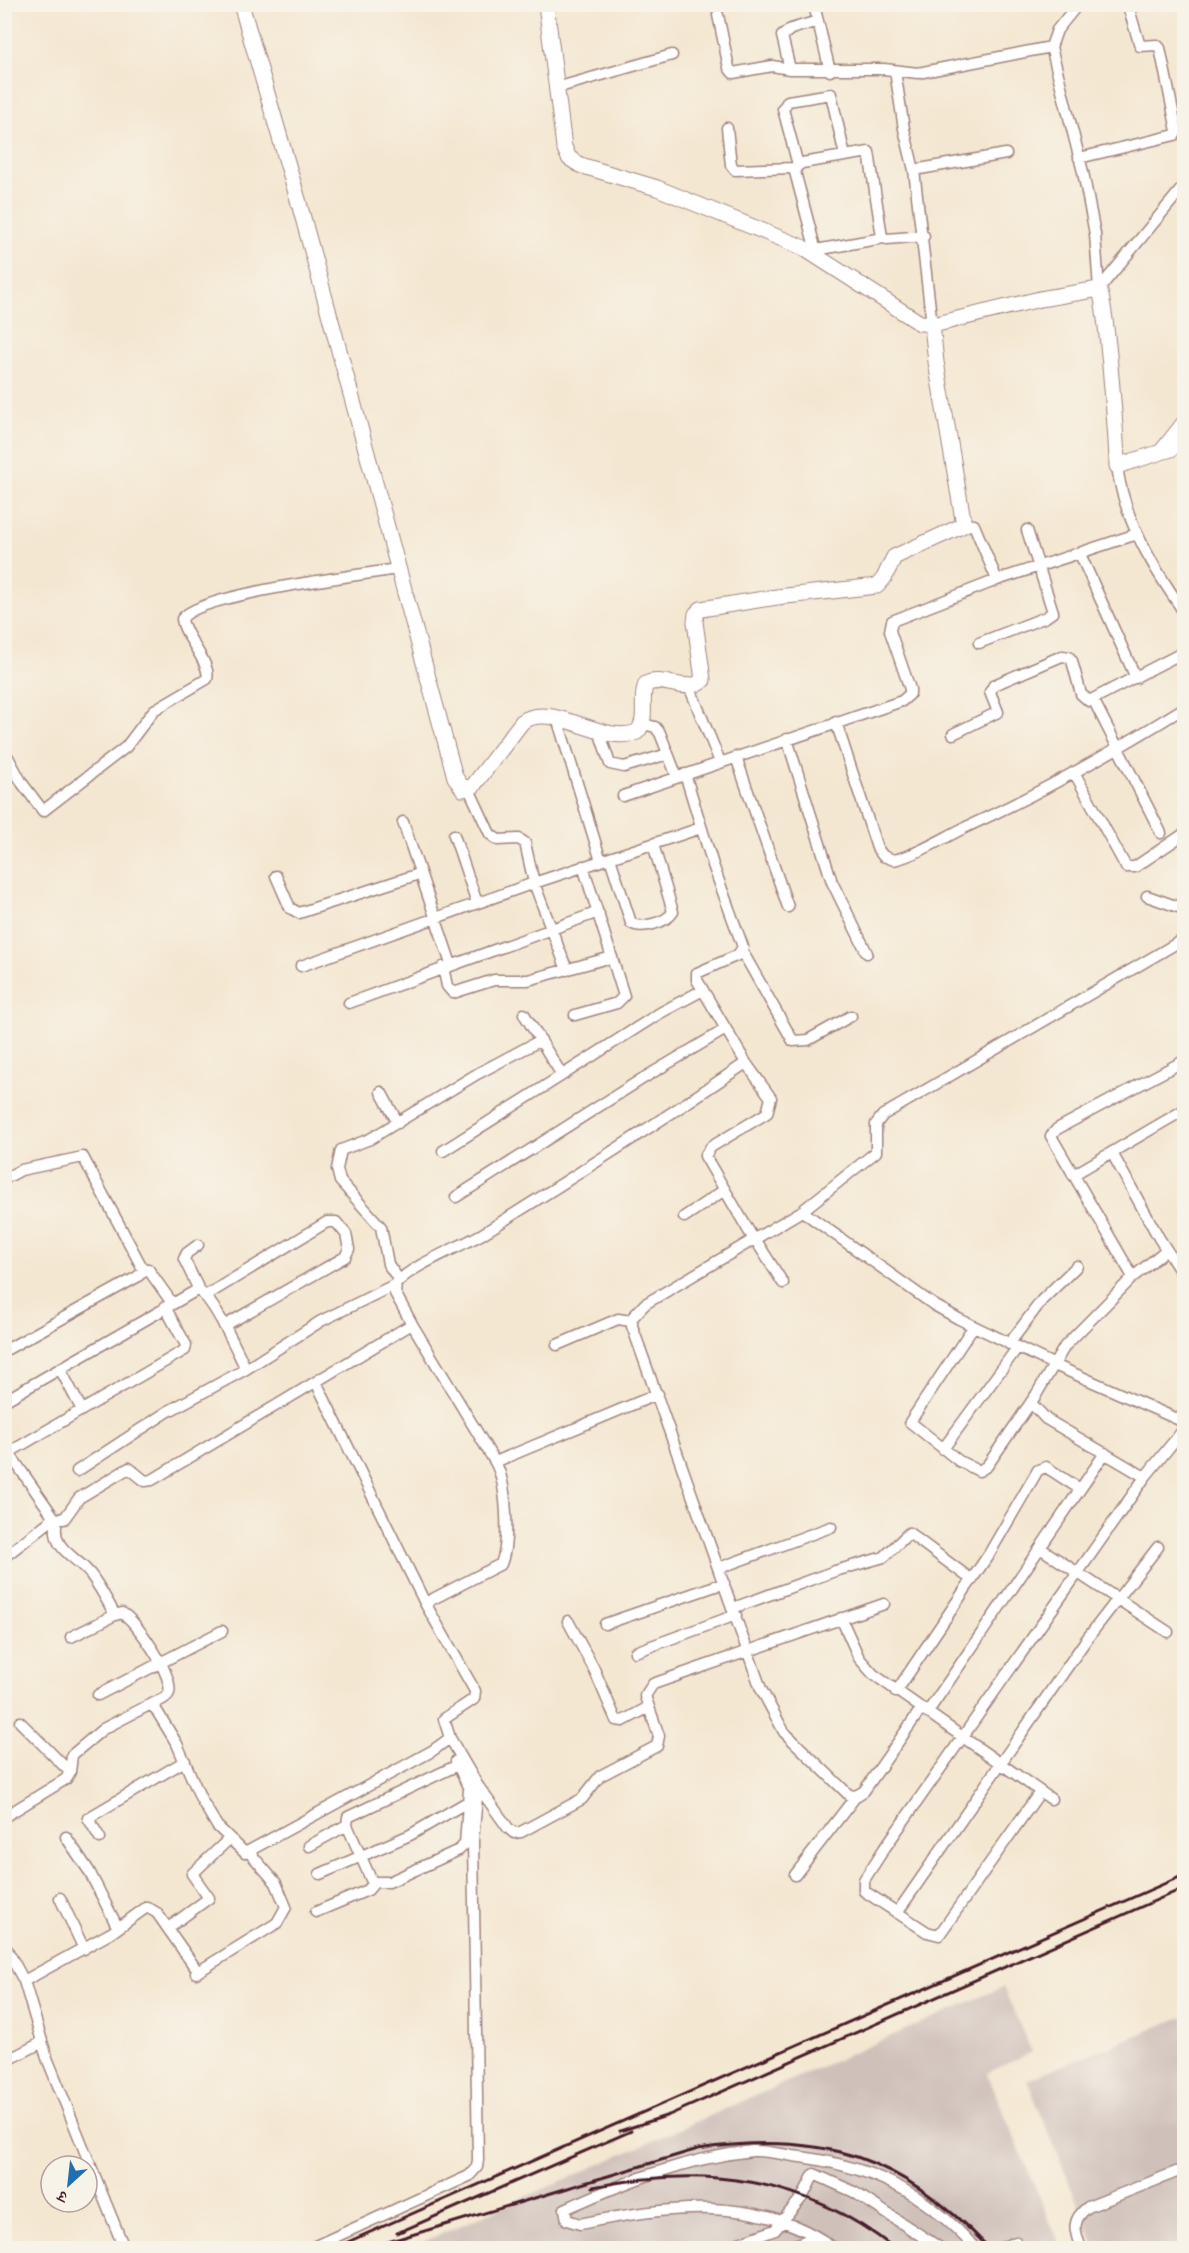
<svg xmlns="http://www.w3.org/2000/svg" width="1189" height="2253" font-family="'Libre Bodoni','Noto Serif Devanagari',serif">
<rect width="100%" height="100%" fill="#f7f3e8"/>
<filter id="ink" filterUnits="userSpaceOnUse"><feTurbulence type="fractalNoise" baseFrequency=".0167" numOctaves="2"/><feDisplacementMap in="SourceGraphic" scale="12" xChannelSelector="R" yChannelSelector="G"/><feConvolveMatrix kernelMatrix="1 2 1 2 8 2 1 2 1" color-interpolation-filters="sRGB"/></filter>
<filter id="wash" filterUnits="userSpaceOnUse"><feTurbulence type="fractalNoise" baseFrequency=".008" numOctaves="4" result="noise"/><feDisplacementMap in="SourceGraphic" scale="24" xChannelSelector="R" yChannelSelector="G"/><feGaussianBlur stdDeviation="1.35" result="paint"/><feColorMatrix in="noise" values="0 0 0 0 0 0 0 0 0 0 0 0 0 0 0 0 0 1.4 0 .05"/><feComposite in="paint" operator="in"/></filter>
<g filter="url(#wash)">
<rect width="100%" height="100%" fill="#f4e7d1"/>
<!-- industrial -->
<path fill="#cfc0ba" d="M 1003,1987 L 1032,2052 L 987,2073 L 1061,2248 L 409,2248 Z
M 1184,2016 L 1184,2248 L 1096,2248 L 1027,2080 Z"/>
</g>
<g filter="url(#ink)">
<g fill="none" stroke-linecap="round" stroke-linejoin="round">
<defs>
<path id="street" d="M 1078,4 L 1057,30 L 1051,47 L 1083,172 L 1095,234 L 1099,289
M 815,9 L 830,71
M 718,15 L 729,68 L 733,73 L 772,66 L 790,69 L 884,69 L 918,73 L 1051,47
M 790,69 L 782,36 L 791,29 L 818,21
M 895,71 L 904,129 L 914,170 L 932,325
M 556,88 L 672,55
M 727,128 L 731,165 L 735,170 L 795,168
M 1079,158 L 1175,135 L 1177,131 L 1160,48 L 1157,45 L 1140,46 L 1128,6
M 798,165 L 783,109 L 788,101 L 831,94 L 845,156
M 914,170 L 1006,154
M 816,250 L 883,238
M 817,255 L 795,172 L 795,168 L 802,163 L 869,152 L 882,237 L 887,239 L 924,236
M 1099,289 L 1184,186
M 1117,466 C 1124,521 1153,567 1184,612
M 964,525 L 974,525 L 997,580
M 1080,554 L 1136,678
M 979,643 L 1046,617 L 1053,612 L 1027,530
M 689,686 L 720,762
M 1094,701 L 1161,833
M 557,718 L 601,861
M 836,722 L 877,848 L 883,856 L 894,860 C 918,854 940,840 962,829 C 1039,794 1113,752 1184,708
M 643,724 L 655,727 L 660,733 L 677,777
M 599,731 L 610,764 L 624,767 L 668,754
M 953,734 L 998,712 L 990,692 L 994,685 L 1062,656 L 1069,657 L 1072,661 L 1081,694 L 1089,701 L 1184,652
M 787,739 L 832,882 L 867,953
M 4,750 L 22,783 L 43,811 L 126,747 L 154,710 L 207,679 C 212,664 184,637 182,619 C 196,594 362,575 397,569
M 736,757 L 788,907
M 1074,772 L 1126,867 L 1135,867 L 1184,834
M 685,774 L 713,865 L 743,947 L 738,955 L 697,973 L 697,980 L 746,1063 L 771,1098 L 767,1113 L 711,1147 L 705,1156 L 754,1240
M 469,789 L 490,834 L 498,840 L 519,839 L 525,843 L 534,883 L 567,970
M 623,796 L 902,701 L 910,694 L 910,689 L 890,631 L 892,621 L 997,580 L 1137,534
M 403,822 L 451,964
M 454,835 L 477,903
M 610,858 L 631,923 C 641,930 667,922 673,912 L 653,844
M 276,876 L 290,908 L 299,913 L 419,874
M 1147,896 L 1184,909
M 742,951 L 793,1041 L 808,1040 L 851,1016
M 301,966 L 534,883 L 701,828
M 443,967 L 447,986 L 453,993 L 494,980 L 528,980 L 612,957
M 349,1003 L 593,914 L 599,914
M 524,1014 L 562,1075
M 575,1015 L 617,1003 L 624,996 L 583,866
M 381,1092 L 398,1123
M 443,1151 L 660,1013 L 703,990
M 1112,1153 L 1159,1238 L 1184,1277
M 1073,1175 L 1184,1110
M 4,1179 L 21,1170 L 83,1157 L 144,1271 L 137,1277 L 4,1351
M 456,1197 L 642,1079 L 726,1029
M 802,1211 L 934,1305 L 959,1319 L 1059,1367 L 1184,1422
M 684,1217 L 723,1191
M 755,1239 L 783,1283
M 198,1245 L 187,1253 L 184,1259 L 199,1290
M 148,1269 L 172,1303
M 1133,1277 L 1051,1136 L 1057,1129 L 1184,1061
M 399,1280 L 388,1264 L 381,1227 L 340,1181 L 337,1169 L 341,1150 L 370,1139 L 477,1074 L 541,1040
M 205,1296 L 327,1222 L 336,1222 L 346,1234 L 349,1249 L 345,1257 L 224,1326
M 973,1327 L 910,1422 L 959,1461 L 979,1471 L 987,1466 L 1036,1395 L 1065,1346 L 1133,1277 L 1166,1250
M 1009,1344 L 1042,1300 L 1077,1266
M 557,1345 L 618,1319 L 631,1321
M 60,1369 L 82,1410
M 4,1401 L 197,1290 C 213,1296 237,1351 246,1369
M 1031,1403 L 1046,1419 L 1145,1477
M 4,1446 L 53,1516 L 49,1522 L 4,1557
M 943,1449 L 1017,1348
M 8,1453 L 185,1350 L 186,1345 L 165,1307
M 495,1462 L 658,1394
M 77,1471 L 167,1412 L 246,1369 L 321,1321 L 396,1284
M 52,1518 L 64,1519 L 79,1498 L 129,1468 L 145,1481 L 152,1480 L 412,1324
M 57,1519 C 50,1551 75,1554 91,1575 C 100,1587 108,1602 115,1615
M 1040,1548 L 1168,1632
M 719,1568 L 831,1527
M 425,1603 L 501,1564 C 510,1542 507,1482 495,1462 L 412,1324 L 395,1293 L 396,1284 C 410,1266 460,1247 482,1234 C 571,1179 659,1122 746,1063
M 733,1608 L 835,1571 L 884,1557 L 909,1533 L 972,1580
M 841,1618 L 859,1658 L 873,1674 L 1051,1799
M 568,1621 L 594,1669 L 616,1720 L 623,1721 L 649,1707
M 605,1624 L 724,1583
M 71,1637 L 115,1615 L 122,1613 C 137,1621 174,1676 169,1693 C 167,1699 155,1702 149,1705
M 635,1652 L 736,1615
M 896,1692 L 989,1554 L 1038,1470 L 1046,1467 L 1080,1489
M 98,1695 L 222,1631
M 921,1709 L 864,1791 L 856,1796 L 849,1795 L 784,1732 L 761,1689 L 632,1326 L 632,1318 L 645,1304 L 802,1211 L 876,1152 L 876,1124 L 883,1115 L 1184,939
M 927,1713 L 1105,1453
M 20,1722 L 70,1772
M 478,1786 L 508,1828 L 514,1833 L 521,1832 L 582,1799 L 600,1776 L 657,1746 L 659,1736 L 645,1696 L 653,1684 L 884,1604
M 1040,1792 L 939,1935 L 927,1932 L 864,1891 L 864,1880 L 884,1849 L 1145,1477 L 1184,1429
M 4,1817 L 66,1779 L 70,1772 L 72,1755 L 103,1729 L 149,1705 L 155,1708 L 177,1744 L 201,1799 L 217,1826 L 245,1853 L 432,1751 L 450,1738
M 66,1837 L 89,1871 L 118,1928
M 100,1838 L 88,1818 L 185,1761
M 309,1846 L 347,1825
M 320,1874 L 410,1835 L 469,1801
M 795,1875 L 856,1796
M 374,1882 L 389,1882 L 459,1850 L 465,1844 L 469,1789 L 456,1761
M 60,1898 L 84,1949
M 316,1912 L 368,1890 L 373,1884 L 347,1825 L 348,1817 L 458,1765
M 897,1913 L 1086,1640 L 1158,1547
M 168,1928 L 209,1898 L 192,1874 L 229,1839
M 4,1944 L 24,1981 L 47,2058 L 124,2248
M 196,1973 L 277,1923 L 286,1907 L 276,1883 L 249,1852
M 24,1981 L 111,1933 L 147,1907 L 157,1913 L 194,1966
M 4,2062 L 41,2043
M 311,2248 L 469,2176 L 477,2167 L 478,2160 L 473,1841 L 478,1786 L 450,1738 L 444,1719 L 474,1699 L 475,1691 L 425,1603 L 316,1382
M 725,2248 L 775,2230 L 803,2196 L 814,2174 L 854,2192 L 940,2248
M 786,2248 L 816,2237
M 834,2248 C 760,2194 665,2206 580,2224 L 567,2220 L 565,2209 C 625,2182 686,2158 752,2151 C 765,2150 780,2154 793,2156 C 869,2165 924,2191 975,2248
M 1001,2248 L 1016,2242 L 1019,2248
M 1081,2248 C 1074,2230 1071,2220 1088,2207 L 1184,2169"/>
<path id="secondary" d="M 241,4 L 299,203 L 455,777 L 463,789 L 473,786 L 522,722 C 551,700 603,746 637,732 C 649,720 639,699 646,684 C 663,675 687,695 703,680 L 695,622 L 696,614 L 701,609 L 777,597 L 877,586 L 884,578 L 894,557 L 964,525 L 936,362 L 932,325
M 546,4 L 564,147 L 569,158 L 580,165 L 657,188 L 802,247 L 920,323 L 937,324 L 1040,299 L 1099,289 C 1106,296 1117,446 1117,466 L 1171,449 L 1184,439
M 1162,451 L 1184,423"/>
</defs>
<!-- street casing -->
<use href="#street" stroke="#9f837e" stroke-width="13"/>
<!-- secondary casing -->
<use href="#secondary" stroke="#9f837e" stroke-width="17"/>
<!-- street -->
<use href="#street" stroke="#fff" stroke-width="10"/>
<!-- secondary -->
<use href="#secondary" stroke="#fff" stroke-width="15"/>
<!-- rail -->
<path stroke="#4a1f2b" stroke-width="3" d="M 620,2131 L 669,2115 L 1184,1888
M 593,2187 C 704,2164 804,2177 894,2248
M 397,2233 L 631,2131
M 334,2248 L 1184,1875
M 368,2248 L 698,2149 C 823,2130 902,2157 989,2248"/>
</g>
</g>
<!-- margin -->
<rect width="1189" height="2253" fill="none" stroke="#f7f3e8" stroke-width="24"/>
<!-- north arrow -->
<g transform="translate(69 2184) rotate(207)"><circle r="28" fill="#f7f3e8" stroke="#b29e9c" stroke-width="1.5"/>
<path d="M0-4.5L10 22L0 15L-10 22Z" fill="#1f6fb2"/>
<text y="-9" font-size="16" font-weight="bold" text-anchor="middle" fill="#4a1f2b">उ</text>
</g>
</svg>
